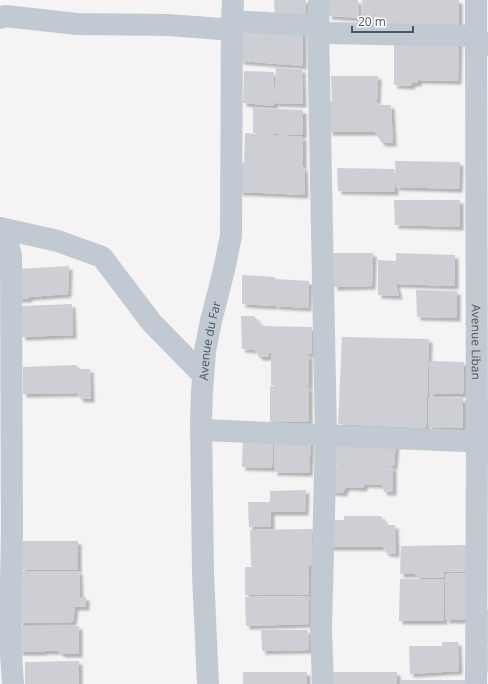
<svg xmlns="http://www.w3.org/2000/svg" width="488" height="684" font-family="'Open Sans',sans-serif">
<defs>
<filter id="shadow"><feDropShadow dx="3.5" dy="3.5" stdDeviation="1" flood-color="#0004"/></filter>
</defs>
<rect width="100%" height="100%" fill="#f5f3f3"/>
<!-- building -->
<path fill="#cdcfd5" filter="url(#shadow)" d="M 274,0 L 306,0 L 305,17 L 275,17 Z
M 326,0 L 358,0 L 359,18 L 329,16 Z
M 362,0 L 393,0 L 393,27 L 363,25 Z
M 393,0 L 459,0 L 459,27 L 394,26 Z
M 240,25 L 303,28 L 303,66 L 240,61 Z
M 459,37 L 458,81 L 418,80 L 418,83 L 412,83 L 411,86 L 394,85 L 394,44 Z
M 276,68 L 302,69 L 303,104 L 274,103 Z
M 244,71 L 274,72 L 274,106 L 243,103 Z
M 331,76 L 378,76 L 377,101 L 375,101 L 380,105 L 391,105 L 393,143 L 382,143 L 375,132 L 329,132 L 329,101 L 332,101 Z
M 253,108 L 303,110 L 303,135 L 253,133 Z
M 245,133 L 303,137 L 303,166 L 268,164 L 304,167 L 305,195 L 239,192 L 239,162 L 244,163 Z
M 395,161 L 460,162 L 459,189 L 396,187 Z
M 337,168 L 394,169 L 395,192 L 338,191 Z
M 394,200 L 460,200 L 460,227 L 395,225 Z
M 333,253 L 373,253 L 372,286 L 334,287 Z
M 396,253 L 455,255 L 455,286 L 396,284 L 399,296 L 378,295 L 378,260 L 396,261 Z
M 69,266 L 68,294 L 29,297 L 28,299 L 18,299 L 16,269 Z
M 242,275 L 275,277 L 275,279 L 309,281 L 308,308 L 275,306 L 275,281 L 274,306 L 242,304 Z
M 416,290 L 457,291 L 457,318 L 417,317 Z
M 72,304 L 73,335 L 22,337 L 22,306 Z
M 241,316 L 254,316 L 262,326 L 312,327 L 311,354 L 269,353 L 268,357 L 259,357 L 255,350 L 242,349 Z
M 342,337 L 429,339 L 426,428 L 338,424 Z
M 271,354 L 309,355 L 309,386 L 271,385 Z
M 430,361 L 464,362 L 463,394 L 429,394 Z
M 76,365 L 80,369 L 90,369 L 91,399 L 81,399 L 77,393 L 23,394 L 23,367 Z
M 270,386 L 309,387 L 309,422 L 270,422 Z
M 428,397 L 463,398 L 463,428 L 428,427 Z
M 243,434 L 273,435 L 272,468 L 242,467 Z
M 274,437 L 311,439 L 309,473 L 274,472 Z
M 334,441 L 396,441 L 394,466 L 334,465 Z
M 331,466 L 393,467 L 393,492 L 384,492 L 382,485 L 365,484 L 363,488 L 346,487 L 343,493 L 330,492 Z
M 306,490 L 305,512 L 271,512 L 271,527 L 249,527 L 248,502 L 270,502 L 270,491 Z
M 344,516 L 381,516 L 386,525 L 395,525 L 396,554 L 386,553 L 383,547 L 330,547 L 330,520 L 344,520 Z
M 312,529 L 311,566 L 309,566 L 309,595 L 245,595 L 245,567 L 255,567 L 251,566 L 250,530 Z
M 22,541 L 78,541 L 78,570 L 21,570 Z
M 466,545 L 467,572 L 444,572 L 444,578 L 418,578 L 415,574 L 400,574 L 401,546 Z
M 19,571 L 79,571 L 80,597 L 86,597 L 86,607 L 75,607 L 73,622 L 19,623 Z
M 468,573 L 467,620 L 446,620 L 445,574 Z
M 400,579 L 444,579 L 444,621 L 399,621 Z
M 309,596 L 309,624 L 246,626 L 245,597 Z
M 486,610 L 488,610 L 488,645 L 485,645 Z
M 19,626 L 79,626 L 79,654 L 62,654 L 58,651 L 45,651 L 43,652 L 19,652 Z
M 261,630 L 308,630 L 309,650 L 262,651 Z
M 442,642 L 458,642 L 459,671 L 410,674 L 409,646 L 442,646 Z
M 485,647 L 488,647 L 488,671 L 485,671 Z
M 79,661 L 79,684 L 25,684 L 25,662 Z
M 243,672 L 307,672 L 307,684 L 243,684 Z
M 332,672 L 397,672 L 397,684 L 333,684 Z
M 400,680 L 467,680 L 467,684 L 400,684 Z"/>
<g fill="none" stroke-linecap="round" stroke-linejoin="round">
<!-- street -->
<g stroke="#c1cad2" stroke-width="22">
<path d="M 319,0 L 318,26 L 326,435 L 321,629 L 323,684"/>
<path id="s1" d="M 476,0 L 476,36 L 477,441 L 476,684"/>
<path d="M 0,18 L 5,16 L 77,24 L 168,25 L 221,29 L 227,27 L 232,21 L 318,26 L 326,33 L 476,36 L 483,43 L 487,45"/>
<path d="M 0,228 L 58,241 L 102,257 L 152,323 L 203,375"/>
<path d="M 0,233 L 7,240 L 11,255 L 12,531 L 10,638 L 13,684"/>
<path d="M 202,430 L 488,442"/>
<path id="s2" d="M 208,684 L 203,574 L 201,420 L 202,391 L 205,351 L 211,321 L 224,270 L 231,236 L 232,21 L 233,0"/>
</g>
</g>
<g text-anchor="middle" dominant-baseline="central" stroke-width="3.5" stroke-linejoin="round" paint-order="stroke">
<!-- street labels -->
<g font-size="12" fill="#4a5661" stroke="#fff">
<text stroke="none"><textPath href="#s2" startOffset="344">Avenue du Far</textPath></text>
<text stroke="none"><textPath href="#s1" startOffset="342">Avenue Liban</textPath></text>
</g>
</g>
<!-- scale -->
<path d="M352 26v6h61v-6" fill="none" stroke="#4a5661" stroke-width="2"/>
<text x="358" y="26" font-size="12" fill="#4a5661" stroke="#ffffff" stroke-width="3" paint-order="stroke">20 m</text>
</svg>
